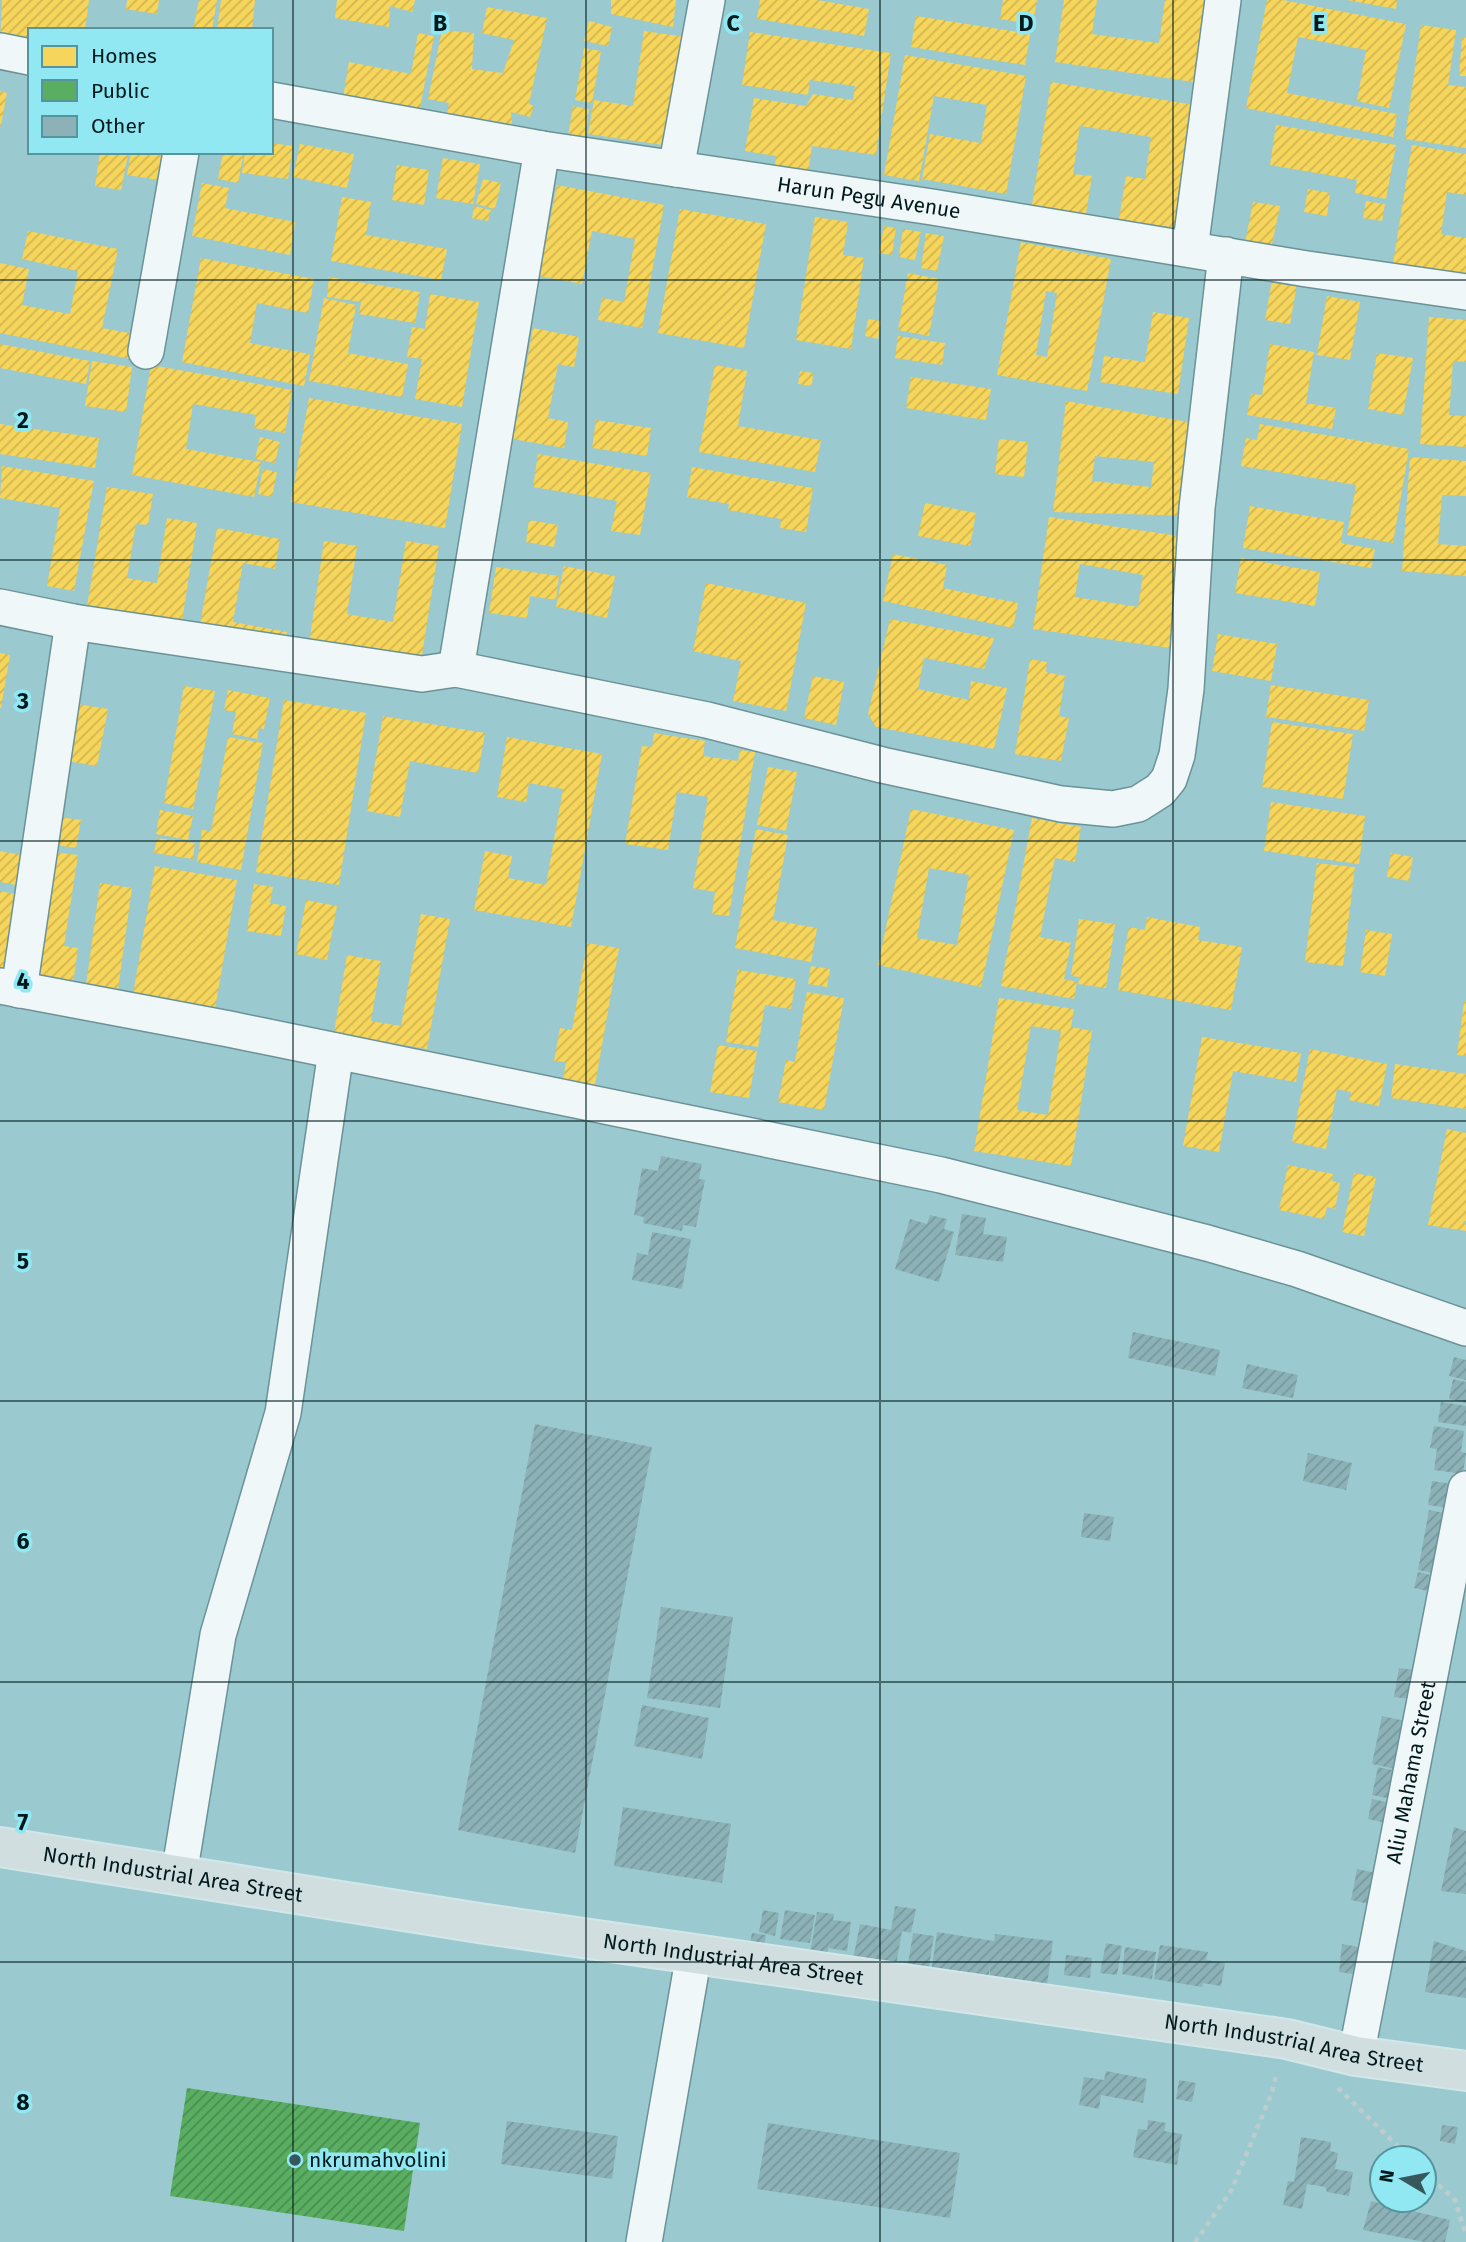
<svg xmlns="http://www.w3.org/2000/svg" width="1466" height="2242" font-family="'Fira Sans',sans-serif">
<defs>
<pattern id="homes-hatch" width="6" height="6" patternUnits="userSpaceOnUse" patternTransform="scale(1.75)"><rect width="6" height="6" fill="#f6d55c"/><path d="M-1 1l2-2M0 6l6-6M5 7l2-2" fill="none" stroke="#d1b64f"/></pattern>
<pattern id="public-hatch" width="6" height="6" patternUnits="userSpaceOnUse" patternTransform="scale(1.75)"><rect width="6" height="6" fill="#5aae61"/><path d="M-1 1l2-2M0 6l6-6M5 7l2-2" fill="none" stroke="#488d4f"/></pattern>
<pattern id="building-hatch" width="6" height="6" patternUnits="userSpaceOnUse" patternTransform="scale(1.75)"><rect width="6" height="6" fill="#8cb2b7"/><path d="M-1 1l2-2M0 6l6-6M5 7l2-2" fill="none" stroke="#77989d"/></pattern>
</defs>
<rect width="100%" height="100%" fill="#9acacf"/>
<!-- homes -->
<path fill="url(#homes-hatch)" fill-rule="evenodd" d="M 2,0 L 89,0 L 85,30 L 30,30 L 30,48 L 0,42 Z
M 127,0 L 159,0 L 157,14 L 126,9 Z
M 199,0 L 217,0 L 212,30 L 193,30 Z
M 221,0 L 255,0 L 252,30 L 217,30 Z
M 337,0 L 415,0 L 412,12 L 390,6 L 389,27 L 335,18 Z
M 611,0 L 676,0 L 673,27 L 611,14 Z
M 760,0 L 817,0 L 869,9 L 864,36 L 757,19 Z
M 1003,0 L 1037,0 L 1033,24 L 1000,19 Z
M 1064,0 L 1097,0 L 1092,34 L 1159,43 L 1165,0 L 1206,0 L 1194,82 L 1055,62 Z
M 1267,0 L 1283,0 L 1406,24 L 1389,108 L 1357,101 L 1366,50 L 1298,37 L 1287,93 L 1397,114 L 1393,137 L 1246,108 Z
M 1347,0 L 1397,0 L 1396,9 Z
M 487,7 L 547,18 L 529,104 L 534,106 L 530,117 L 511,112 L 512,124 L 447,113 L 449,103 L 428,99 L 442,30 L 474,33 L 472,69 L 503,73 L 514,40 L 482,33 Z
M 916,16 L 1030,34 L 1025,65 L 911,47 Z
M 589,21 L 612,27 L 608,46 L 584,41 Z
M 1421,25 L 1456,30 L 1448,85 L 1466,87 L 1466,148 L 1405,139 Z
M 644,31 L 686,37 L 670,146 L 588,134 L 594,100 L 633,106 Z
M 750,32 L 891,53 L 876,155 L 812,146 L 807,180 L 774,175 L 776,156 L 745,151 L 754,98 L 806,106 L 813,94 L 853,100 L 855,86 L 810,80 L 808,95 L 742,85 Z
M 418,33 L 434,36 L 418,118 L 342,104 L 349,62 L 411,74 Z
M 1462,37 L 1466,37 L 1466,76 L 1459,76 Z
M 584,48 L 601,51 L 592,103 L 575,100 Z
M 905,55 L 1026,76 L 1006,194 L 922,179 L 930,134 L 981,143 L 987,105 L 934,96 L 919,181 L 884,175 Z
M 1051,82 L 1195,105 L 1175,228 L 1119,219 L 1126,176 L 1145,179 L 1151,137 L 1080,126 L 1073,174 L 1092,176 L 1084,226 L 1030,218 Z
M 0,91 L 7,93 L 1,125 L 0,125 Z
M 573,106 L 589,109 L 583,150 L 566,148 Z
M 1276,125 L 1396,145 L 1386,199 L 1355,193 L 1357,180 L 1270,165 Z
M 271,143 L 293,146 L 288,179 L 242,173 L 245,152 L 271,152 Z
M 300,144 L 354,154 L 347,188 L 293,177 Z
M 1412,145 L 1466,154 L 1466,195 L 1447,192 L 1441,234 L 1466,238 L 1466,287 L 1391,276 Z
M 100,152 L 128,155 L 121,190 L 95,186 Z
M 131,152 L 178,152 L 172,182 L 127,175 Z
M 223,152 L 244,152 L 238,183 L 218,179 Z
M 443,158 L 480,164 L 473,204 L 436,198 Z
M 397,165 L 429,170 L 424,205 L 392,200 Z
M 483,179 L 501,183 L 495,209 L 476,204 Z
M 202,183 L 229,188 L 225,208 L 295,222 L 290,255 L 192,236 Z
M 557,185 L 664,205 L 642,328 L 598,320 L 602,298 L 624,302 L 635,239 L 592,231 L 582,284 L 539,276 Z
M 1308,189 L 1330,193 L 1327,216 L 1304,212 Z
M 342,197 L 371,202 L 366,235 L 447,249 L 441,280 L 331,261 Z
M 1366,201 L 1385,204 L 1382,221 L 1363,218 Z
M 1253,202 L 1280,206 L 1270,253 L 1244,248 Z
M 474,206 L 491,210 L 488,221 L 472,218 Z
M 680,209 L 766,224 L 744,348 L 658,333 Z
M 815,217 L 848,222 L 843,255 L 864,258 L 851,349 L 796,340 Z
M 884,226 L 896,228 L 892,255 L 879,253 Z
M 903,229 L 921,232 L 915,260 L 899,257 Z
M 28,231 L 118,249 L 102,328 L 140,335 L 135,360 L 0,333 L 0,263 L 29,269 L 22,305 L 70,314 L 78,271 L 22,259 Z
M 926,233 L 944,236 L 937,271 L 921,268 Z
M 1021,242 L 1111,259 L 1087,391 L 997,375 ZM 1046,291 L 1057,293 L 1047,357 L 1036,355 Z
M 201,258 L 314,279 L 308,313 L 257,303 L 250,343 L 310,354 L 304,386 L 182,362 Z
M 908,273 L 939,279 L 929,336 L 898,330 Z
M 329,277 L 420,292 L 415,323 L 359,314 L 361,302 L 327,297 Z
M 1272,280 L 1297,284 L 1290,324 L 1265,320 Z
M 430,294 L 479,302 L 462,407 L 415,399 L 422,359 L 407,357 L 412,327 L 425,329 Z
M 1327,296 L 1360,302 L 1350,360 L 1317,355 Z
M 324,298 L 356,305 L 348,353 L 408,364 L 402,397 L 309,381 Z
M 1153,312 L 1189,318 L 1178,394 L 1100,382 L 1104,356 L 1145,362 Z
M 1429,317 L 1466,320 L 1466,362 L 1453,361 L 1449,415 L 1466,416 L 1466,447 L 1420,444 Z
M 868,319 L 881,321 L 878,339 L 865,336 Z
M 533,328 L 579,337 L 574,367 L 558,364 L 548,418 L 568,422 L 564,448 L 513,439 Z
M 898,336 L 945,343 L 942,365 L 895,358 Z
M 0,344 L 90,361 L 86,384 L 0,368 Z
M 1270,344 L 1314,352 L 1306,403 L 1336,408 L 1332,429 L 1247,415 L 1251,394 L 1262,395 Z
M 1377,353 L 1413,358 L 1403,415 L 1368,409 Z
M 92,361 L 132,367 L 126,412 L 85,406 Z
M 151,365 L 292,390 L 285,433 L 254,428 L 256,415 L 193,404 L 186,449 L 261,462 L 254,497 L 132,475 Z
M 715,365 L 747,371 L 738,426 L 821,440 L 815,472 L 699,452 Z
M 800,371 L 813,373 L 812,386 L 798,384 Z
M 911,377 L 991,389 L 986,420 L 906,408 Z
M 309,398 L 462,424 L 445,528 L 291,502 Z
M 1066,401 L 1206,425 L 1194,516 L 1053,512 ZM 1095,456 L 1154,462 L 1151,487 L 1092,481 Z
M 596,420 L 651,428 L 647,456 L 592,448 Z
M 0,424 L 99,438 L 95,468 L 0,454 Z
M 1260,424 L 1409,449 L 1393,543 L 1347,535 L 1356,485 L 1241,466 L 1246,438 L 1257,440 Z
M 260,437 L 280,442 L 275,463 L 255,459 Z
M 999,439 L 1028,442 L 1024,477 L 995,474 Z
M 538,454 L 651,473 L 640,535 L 611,531 L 617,501 L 533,487 Z
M 1410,457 L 1466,461 L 1466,496 L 1442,495 L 1438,544 L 1466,546 L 1466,576 L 1402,571 Z
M 2,466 L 94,481 L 74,591 L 47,586 L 60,508 L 0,498 Z
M 692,467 L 813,488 L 806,532 L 780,528 L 781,519 L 728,510 L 729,504 L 687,497 Z
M 263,469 L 277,472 L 272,497 L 258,494 Z
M 107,487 L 153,494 L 148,525 L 136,524 L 127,578 L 157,583 L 167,518 L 197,523 L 181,628 L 86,612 Z
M 925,503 L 976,513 L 970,546 L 918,536 Z
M 1250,506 L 1344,522 L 1341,543 L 1375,549 L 1371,568 L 1243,548 Z
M 1049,517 L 1193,538 L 1177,649 L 1033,629 ZM 1080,564 L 1143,575 L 1138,607 L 1075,597 Z
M 529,520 L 558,525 L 554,547 L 526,542 Z
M 217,528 L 280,539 L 275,569 L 243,563 L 233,622 L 287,632 L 284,651 L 198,636 Z
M 324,541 L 357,546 L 347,614 L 393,622 L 406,541 L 439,546 L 420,668 L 308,651 Z
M 893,554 L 947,565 L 943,588 L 1018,603 L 1013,628 L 883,601 Z
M 1241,558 L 1320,572 L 1315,606 L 1235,593 Z
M 564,566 L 615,576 L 607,618 L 556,607 Z
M 496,567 L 559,576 L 556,600 L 530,596 L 527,618 L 489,613 Z
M 706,583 L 806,603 L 786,711 L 733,701 L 741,661 L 693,651 Z
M 890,619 L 994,638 L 984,669 L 924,658 L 918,689 L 969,700 L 971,681 L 1007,688 L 994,749 L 876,727 L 868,714 Z
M 1218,634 L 1277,644 L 1271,681 L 1212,671 Z
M 0,653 L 10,655 L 1,708 L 0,708 Z
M 1030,659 L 1047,662 L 1046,672 L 1065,676 L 1059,716 L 1069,718 L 1061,761 L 1015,754 Z
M 813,676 L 844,682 L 836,725 L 804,718 Z
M 1271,685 L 1369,700 L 1364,731 L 1266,717 Z
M 184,686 L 215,691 L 193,809 L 164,803 Z
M 228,690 L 270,698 L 264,729 L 259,728 L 257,739 L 232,734 L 236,712 L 224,710 Z
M 284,700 L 366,713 L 339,885 L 256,872 Z
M 77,704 L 108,709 L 97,766 L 67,761 Z
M 383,716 L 485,733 L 478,773 L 410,761 L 400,817 L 367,811 Z
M 1272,722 L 1353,734 L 1343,799 L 1262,787 Z
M 654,733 L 705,741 L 703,756 L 738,761 L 740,750 L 755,752 L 729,916 L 712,914 L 715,892 L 693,888 L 708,797 L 677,792 L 668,850 L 625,844 L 642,746 L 652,747 Z
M 228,737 L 263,743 L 241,870 L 197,862 L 202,830 L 211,831 Z
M 507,737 L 602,754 L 571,927 L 474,910 L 485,851 L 512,856 L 508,878 L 546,885 L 563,789 L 529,783 L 526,802 L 497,797 Z
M 768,767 L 797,772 L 786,831 L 757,825 Z
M 1271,802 L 1365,816 L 1359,864 L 1264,851 Z
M 911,809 L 1014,830 L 981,987 L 878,965 ZM 929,868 L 969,875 L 957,945 L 917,938 Z
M 160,810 L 193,816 L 188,840 L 156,834 Z
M 52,816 L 81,820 L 76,848 L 48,844 Z
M 1032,818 L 1081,827 L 1075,862 L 1055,858 L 1040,937 L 1071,943 L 1064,979 L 1077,982 L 1074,999 L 1001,986 Z
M 756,829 L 788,835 L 773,920 L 817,928 L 811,962 L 735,948 Z
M 157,838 L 195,843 L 193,859 L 154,853 Z
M 0,851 L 32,857 L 27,887 L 0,882 Z
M 46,851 L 78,855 L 64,946 L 78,948 L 71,998 L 26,991 Z
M 1391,853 L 1413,857 L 1409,881 L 1387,877 Z
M 1317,863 L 1355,867 L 1343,966 L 1305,962 Z
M 155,866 L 237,880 L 213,1021 L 131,1006 Z
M 100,883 L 132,888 L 116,1004 L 84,1000 Z
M 254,884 L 273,887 L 270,903 L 286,906 L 281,936 L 247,931 Z
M 0,891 L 26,896 L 9,982 L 0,981 Z
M 306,900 L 337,906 L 327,960 L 296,954 Z
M 421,914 L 450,919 L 427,1049 L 334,1033 L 347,955 L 381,961 L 371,1021 L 401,1026 Z
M 1147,917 L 1200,927 L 1198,940 L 1242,947 L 1231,1010 L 1118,990 L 1129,927 L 1145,930 Z
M 1079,919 L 1115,924 L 1106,988 L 1078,984 L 1080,977 L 1071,976 Z
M 1366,930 L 1392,934 L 1385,976 L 1360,972 Z
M 587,943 L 619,948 L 595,1085 L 563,1080 L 566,1062 L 554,1061 L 560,1028 L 572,1030 Z
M 811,966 L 830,969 L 827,987 L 808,984 Z
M 738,970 L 796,979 L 791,1009 L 765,1005 L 758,1047 L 726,1042 Z
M 807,992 L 844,998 L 824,1110 L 778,1102 L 786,1060 L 795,1062 Z
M 999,998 L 1074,1009 L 1071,1027 L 1092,1031 L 1071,1166 L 974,1151 ZM 1031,1026 L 1061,1031 L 1048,1115 L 1017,1110 Z
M 1464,1002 L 1466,1002 L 1466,1056 L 1457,1055 Z
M 1202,1037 L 1301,1053 L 1296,1082 L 1233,1071 L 1219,1152 L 1183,1146 Z
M 718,1045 L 757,1051 L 749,1098 L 710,1092 Z
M 1310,1049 L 1387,1064 L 1379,1106 L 1349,1100 L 1351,1092 L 1337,1089 L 1326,1149 L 1292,1142 Z
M 1395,1064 L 1466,1074 L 1466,1109 L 1391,1098 Z
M 1447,1129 L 1466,1133 L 1466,1221 L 1463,1222 L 1466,1225 L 1466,1231 L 1428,1225 Z
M 1288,1165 L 1333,1174 L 1332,1181 L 1340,1183 L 1335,1209 L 1327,1207 L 1324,1219 L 1279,1210 Z
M 1354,1173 L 1376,1177 L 1364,1236 L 1342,1232 Z"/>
<!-- public -->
<path fill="url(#public-hatch)" d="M 187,2088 L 420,2123 L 404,2231 L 170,2196 Z"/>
<!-- building -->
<path fill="url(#building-hatch)" d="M 661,1156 L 702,1164 L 699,1179 L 705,1180 L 696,1227 L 683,1225 L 682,1231 L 643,1223 L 644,1217 L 634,1215 L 642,1168 L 658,1171 Z
M 962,1214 L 986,1218 L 983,1234 L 1007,1237 L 1003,1262 L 955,1255 Z
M 930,1215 L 947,1219 L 944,1229 L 954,1232 L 939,1282 L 895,1269 L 910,1219 L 927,1224 Z
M 652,1232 L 691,1239 L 682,1289 L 632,1280 L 637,1253 L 648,1255 Z
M 1133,1332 L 1220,1350 L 1215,1376 L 1128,1358 Z
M 1454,1357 L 1466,1360 L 1466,1380 L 1449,1376 Z
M 1247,1364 L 1298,1375 L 1293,1398 L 1242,1388 Z
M 1453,1379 L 1466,1382 L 1466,1403 L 1449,1399 Z
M 1441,1402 L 1466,1406 L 1466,1426 L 1438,1422 Z
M 535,1424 L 652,1447 L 575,1853 L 458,1830 Z
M 1434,1426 L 1464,1431 L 1461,1452 L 1466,1453 L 1463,1474 L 1434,1470 L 1437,1449 L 1430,1448 Z
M 1308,1453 L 1352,1463 L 1346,1490 L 1303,1481 Z
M 1432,1481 L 1465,1486 L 1461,1510 L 1428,1505 Z
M 1429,1510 L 1455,1515 L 1444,1575 L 1418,1570 Z
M 1084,1513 L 1114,1517 L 1110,1541 L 1081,1537 Z
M 1418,1572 L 1439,1577 L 1436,1593 L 1414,1588 Z
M 661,1607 L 733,1617 L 720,1708 L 647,1698 Z
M 1399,1668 L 1421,1671 L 1418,1700 L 1394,1697 Z
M 642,1705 L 709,1718 L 702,1759 L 634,1746 Z
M 1382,1716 L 1410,1722 L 1400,1770 L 1372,1764 Z
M 1378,1767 L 1397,1771 L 1392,1799 L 1372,1795 Z
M 1372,1799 L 1395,1804 L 1390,1824 L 1368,1819 Z
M 623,1807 L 731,1824 L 722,1883 L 614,1866 Z
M 1454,1827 L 1466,1831 L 1466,1894 L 1441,1891 Z
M 1357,1869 L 1381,1874 L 1374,1905 L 1351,1900 Z
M 895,1906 L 916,1909 L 911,1933 L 902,1931 L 896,1966 L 853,1959 L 860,1924 L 891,1930 Z
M 763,1910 L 779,1913 L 775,1936 L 759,1932 Z
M 785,1910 L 815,1915 L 810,1943 L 780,1939 Z
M 817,1912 L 834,1914 L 833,1920 L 851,1922 L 847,1951 L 829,1948 L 830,1940 L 827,1956 L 810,1953 Z
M 937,1932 L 994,1941 L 995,1934 L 1053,1941 L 1047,1985 L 990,1978 L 990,1965 L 988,1982 L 931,1973 Z
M 752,1933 L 766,1935 L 763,1951 L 749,1948 Z
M 913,1933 L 934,1936 L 928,1973 L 907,1970 Z
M 1434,1941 L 1466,1951 L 1466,1998 L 1425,1992 Z
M 1106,1943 L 1122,1946 L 1117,1975 L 1100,1973 Z
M 1342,1944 L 1365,1948 L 1361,1975 L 1339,1972 Z
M 1160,1945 L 1208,1952 L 1206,1960 L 1225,1963 L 1221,1986 L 1203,1983 L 1202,1987 L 1154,1979 Z
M 1125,1947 L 1156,1952 L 1152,1979 L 1122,1974 Z
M 1066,1955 L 1092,1958 L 1090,1978 L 1064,1975 Z
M 1106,2071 L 1147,2079 L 1143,2103 L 1101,2095 L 1099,2109 L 1079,2105 L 1084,2077 L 1104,2080 Z
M 1179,2080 L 1196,2083 L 1192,2102 L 1176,2099 Z
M 1148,2120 L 1166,2123 L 1164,2131 L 1182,2134 L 1177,2165 L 1133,2157 L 1138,2129 L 1147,2130 Z
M 507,2121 L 618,2136 L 612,2179 L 501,2164 Z
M 768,2123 L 960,2153 L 950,2218 L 757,2189 Z
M 1442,2125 L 1458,2127 L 1455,2144 L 1440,2141 Z
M 1301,2137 L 1331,2142 L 1330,2151 L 1338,2153 L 1335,2169 L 1353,2172 L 1349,2196 L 1327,2192 L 1325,2187 L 1307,2184 L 1302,2209 L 1283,2205 L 1288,2181 L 1294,2182 Z
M 1371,2201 L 1450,2220 L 1445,2242 L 1424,2242 L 1363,2230 Z"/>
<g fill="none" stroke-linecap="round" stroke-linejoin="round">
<defs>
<g id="minor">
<path d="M 0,51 L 30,57"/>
<path id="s1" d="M 271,100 L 542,149 L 932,207 L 1307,269 L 1466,292"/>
<path d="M 676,169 L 707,0"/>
<path d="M 1190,249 L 1223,0"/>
<path d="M 146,351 L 181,152"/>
<path d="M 0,607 L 73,622 L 422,674 L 456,669 L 707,720 L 882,765 L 1061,804 L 1113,809 L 1138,804 L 1160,790 L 1169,779 L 1177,755 L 1186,689 L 1197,508 L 1226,255"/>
<path d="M 456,669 L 542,149"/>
<path d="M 0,986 L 229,1029 L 941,1175 L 1207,1243 L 1297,1269 L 1466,1328"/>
<path d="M 19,990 L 73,622"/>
<path d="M 179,1875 L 218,1635 L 283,1413 L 336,1051"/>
<path id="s2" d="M 1356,2056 L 1466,1489"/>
<path d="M 644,2242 L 694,1954"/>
</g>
<g id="major">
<path id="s3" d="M 0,1847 L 479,1923 L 1287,2039 L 1356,2056 L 1466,2071"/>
</g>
</defs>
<!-- minor casing -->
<use href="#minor" stroke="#6b9297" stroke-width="38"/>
<!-- major casing -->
<use href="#major" stroke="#d2e7e9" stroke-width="42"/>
<!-- path -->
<path stroke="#bdcdce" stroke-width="4.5" stroke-dasharray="5 5" stroke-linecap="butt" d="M 1338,2088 L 1410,2158
M 1424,2171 L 1455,2200 L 1466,2235
M 1195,2242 L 1231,2191 L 1271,2095 L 1277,2073"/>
<!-- minor -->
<use href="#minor" stroke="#f0f7f8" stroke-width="35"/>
<!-- major -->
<use href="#major" stroke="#d0dee0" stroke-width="38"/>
</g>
<!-- grid -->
<path fill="none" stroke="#00191c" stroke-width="2" stroke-opacity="0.55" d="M 293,0 L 293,2242M 586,0 L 586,2242M 880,0 L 880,2242M 1173,0 L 1173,2242M 0,280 L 1466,280M 0,560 L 1466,560M 0,841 L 1466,841M 0,1121 L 1466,1121M 0,1401 L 1466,1401M 0,1682 L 1466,1682M 0,1962 L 1466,1962"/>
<!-- markers -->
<circle fill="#36575b" stroke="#91e8f2" stroke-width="2.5" cx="295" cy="2160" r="7"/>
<g text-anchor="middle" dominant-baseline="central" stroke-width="7" stroke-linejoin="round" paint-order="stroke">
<!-- street labels -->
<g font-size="21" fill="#00191c" stroke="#91e8f2">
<text stroke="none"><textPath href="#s1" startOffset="606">Harun Pegu Avenue</textPath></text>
<text stroke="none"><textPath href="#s2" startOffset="289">Aliu Mahama Street</textPath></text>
<text stroke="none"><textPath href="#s3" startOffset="175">North Industrial Area Street</textPath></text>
<text stroke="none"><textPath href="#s3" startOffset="742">North Industrial Area Street</textPath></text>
<text stroke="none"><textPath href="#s3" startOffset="1309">North Industrial Area Street</textPath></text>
</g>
<!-- poi labels -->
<g font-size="21" fill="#00191c" stroke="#91e8f2" text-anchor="start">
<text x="309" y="2160">nkrumahvolini</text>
</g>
</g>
<g font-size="23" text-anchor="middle" font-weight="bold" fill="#00191c" stroke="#91e8f2" stroke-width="7" stroke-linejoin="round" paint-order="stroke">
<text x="440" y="31">B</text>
<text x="733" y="31">C</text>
<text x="1026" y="31">D</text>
<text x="1319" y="31">E</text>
<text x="23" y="428">2</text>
<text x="23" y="709">3</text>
<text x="23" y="989">4</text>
<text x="23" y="1269">5</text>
<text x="23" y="1549">6</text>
<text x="23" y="1830">7</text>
<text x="23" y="2110">8</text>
</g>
<!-- legend -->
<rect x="28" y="28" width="245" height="126" fill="#91e8f2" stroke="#57959c" stroke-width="2"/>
<rect x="42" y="46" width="35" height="21" fill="#f6d55c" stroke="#57959c" stroke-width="2"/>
<text x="91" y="63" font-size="21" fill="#00191c">Homes</text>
<rect x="42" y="80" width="35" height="21" fill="#5aae61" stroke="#57959c" stroke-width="2"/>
<text x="91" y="98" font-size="21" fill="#00191c">Public</text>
<rect x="42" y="116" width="35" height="21" fill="#8cb2b7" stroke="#57959c" stroke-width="2"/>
<text x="91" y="133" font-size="21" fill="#00191c">Other</text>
<!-- north arrow -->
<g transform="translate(1403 2179) rotate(280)"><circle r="33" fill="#91e8f2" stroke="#57959c" stroke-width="2"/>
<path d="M0-5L12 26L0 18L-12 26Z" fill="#36575b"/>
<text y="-10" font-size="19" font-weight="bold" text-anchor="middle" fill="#00191c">N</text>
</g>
</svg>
